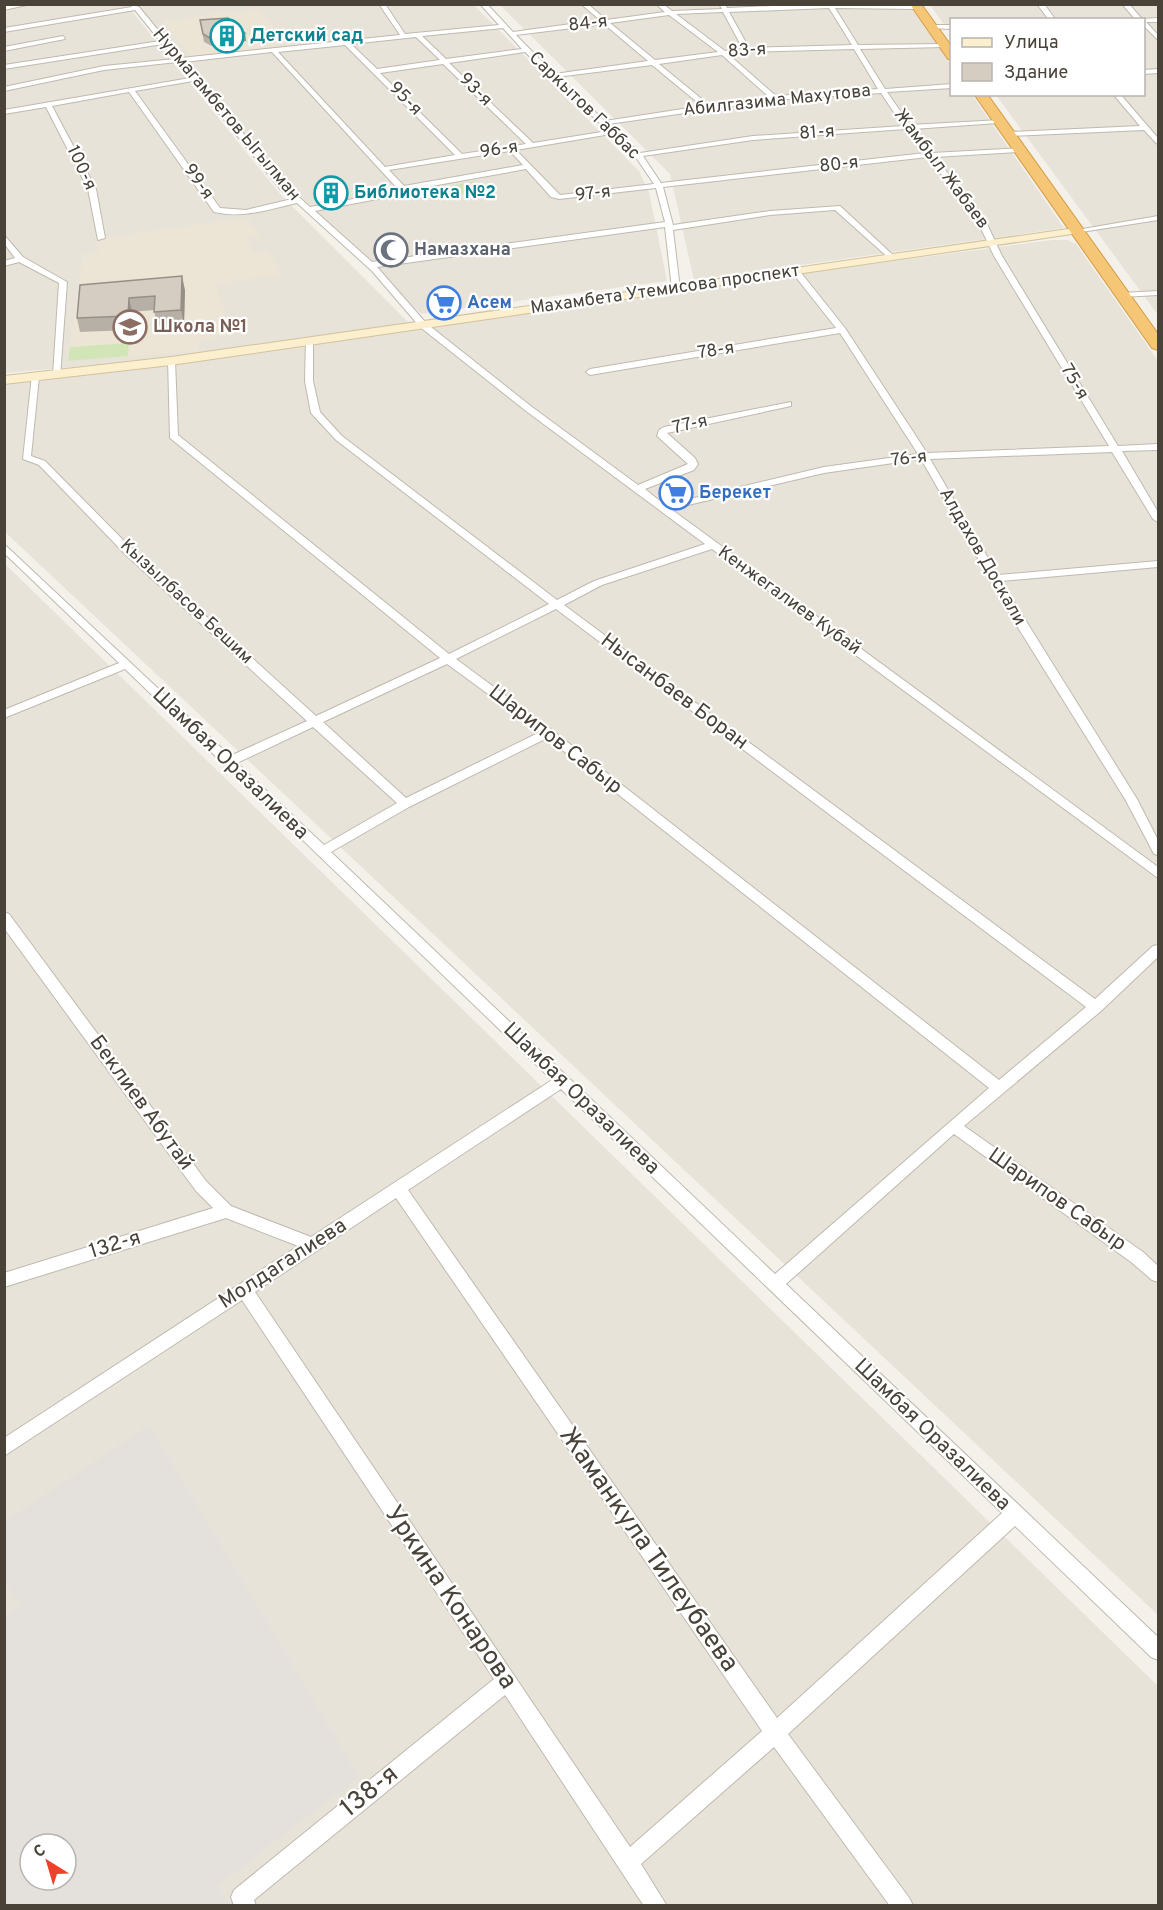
<svg xmlns="http://www.w3.org/2000/svg" width="1163" height="1910" font-family="Overpass,sans-serif">
<rect width="100%" height="100%" fill="#f4f1eb"/>
<!-- residential -->
<path fill="#e8e3d9" fill-rule="evenodd" d="M 5,5 L 127,5 L 281,195 L 408,322 L 214,352 L 1052,240 L 1067,240 L 1076,244 L 1158,361 L 1158,1615 L 5,532 L 4,380 L 143,361 L 5,373 Z
M 137,5 L 474,5 L 639,171 L 649,192 L 667,281 L 421,314 L 281,177 L 193,76 Z
M 500,5 L 909,5 L 951,65 L 952,94 L 972,95 L 1064,228 L 694,280 L 670,174 Z
M 930,5 L 1158,5 L 1158,315 L 996,95 L 1144,94 L 1144,20 L 952,20 L 951,34 Z
M 4,563 L 1158,1686 L 1158,1905 L 5,1905 ZM 30,1844 L 66,1844 L 66,1880 L 30,1880 Z"/>
<!-- industrial -->
<path fill="#e4e0dc" fill-rule="evenodd" d="M 149,1425 L 359,1777 L 218,1885 L 228,1905 L 5,1905 L 5,1617 L 20,1606 L 5,1582 L 5,1521 ZM 30,1844 L 66,1844 L 66,1880 L 30,1880 Z"/>
<!-- education -->
<path fill="#ece5d6" d="M 256,9 L 290,44 L 193,58 L 162,21 Z
M 247,218 L 260,236 L 246,239 L 253,253 L 268,252 L 283,274 L 215,284 L 232,335 L 199,340 L 199,351 L 68,361 L 83,254 L 99,251 L 96,239 Z"/>
<!-- green -->
<path fill="#d2e5b7" d="M 474,181 L 484,190 L 440,199 L 430,191 Z
M 129,343 L 128,356 L 68,361 L 70,347 Z"/>
<g fill="none" stroke-linecap="round" stroke-linejoin="round">
<defs>
<path id="street" d="M 14,4 L 31,4 L 4,10 L 4,6 Z
M 130,4 L 139,7 L 181,58 L 400,35 L 379,4 L 385,4 L 405,34 L 499,25 L 480,4 L 487,4 L 513,32 L 600,20 L 581,4 L 588,4 L 606,20 L 665,12 L 656,4 L 663,4 L 672,11 L 722,9 L 719,4 L 725,4 L 727,8 L 814,4 L 918,6 L 916,9 L 835,8 L 858,45 L 946,44 L 944,47 L 860,49 L 885,89 L 952,84 L 952,88 L 887,92 L 910,125 L 1000,120 L 998,123 L 913,129 L 932,153 L 1022,148 L 1023,150 L 1019,152 L 935,157 L 985,220 L 1002,256 L 1118,446 L 1158,444 L 1158,450 L 1122,451 L 1158,512 L 1158,522 L 1153,519 L 1112,452 L 930,459 L 998,575 L 1158,561 L 1158,567 L 1001,581 L 1137,799 L 1158,840 L 1158,855 L 1154,854 L 1125,799 L 1017,626 L 921,459 L 824,473 L 671,509 L 1158,867 L 1158,878 L 712,549 L 602,585 L 564,605 L 1095,999 L 1153,946 L 1158,945 L 1158,957 L 1101,1011 L 964,1126 L 1143,1252 L 1158,1266 L 1158,1282 L 1152,1280 L 1131,1262 L 954,1134 L 786,1284 L 1158,1637 L 1158,1660 L 1151,1657 L 1015,1526 L 788,1734 L 910,1899 L 913,1906 L 890,1906 L 774,1747 L 641,1864 L 667,1906 L 644,1906 L 505,1695 L 254,1900 L 256,1906 L 234,1906 L 231,1897 L 234,1890 L 494,1679 L 242,1300 L 4,1456 L 4,1438 L 298,1246 L 226,1218 L 4,1287 L 4,1273 L 213,1208 L 196,1191 L 4,928 L 4,912 L 9,914 L 206,1181 L 231,1206 L 311,1237 L 552,1080 L 125,669 L 4,718 L 4,710 L 119,663 L 4,553 L 4,544 L 230,756 L 307,721 L 126,555 L 39,465 L 23,459 L 32,375 L 39,377 L 31,456 L 45,461 L 134,551 L 316,716 L 440,658 L 170,438 L 168,359 L 175,361 L 178,435 L 449,654 L 549,604 L 336,440 L 311,413 L 305,381 L 306,339 L 313,341 L 313,381 L 320,412 L 342,436 L 557,600 L 594,581 L 705,544 L 526,411 L 420,327 L 372,271 L 297,203 C 269,209 243,219 214,212 L 129,92 L 52,106 L 96,189 L 105,238 L 98,240 L 88,189 L 46,107 L 4,114 L 4,110 L 190,78 L 177,62 L 104,70 L 4,91 L 4,87 L 104,66 L 175,59 L 163,44 L 4,69 L 4,65 L 160,41 L 135,10 L 4,32 L 4,28 L 132,7 ZM 829,8 L 852,45 L 749,48 L 729,12 ZM 723,12 L 743,49 L 725,51 L 676,14 ZM 669,15 L 718,52 L 655,60 L 610,23 ZM 604,24 L 648,61 L 554,74 L 516,35 ZM 503,28 L 522,49 L 446,59 L 422,36 ZM 416,37 L 440,60 L 377,69 L 351,44 ZM 345,45 L 455,155 L 385,167 L 278,52 ZM 854,49 L 878,89 L 776,96 L 728,54 L 747,52 ZM 272,52 L 397,188 L 391,192 L 310,207 L 287,186 L 184,62 ZM 525,52 L 608,131 L 533,143 L 449,63 ZM 722,55 L 769,97 L 709,105 L 659,64 ZM 443,64 L 526,144 L 462,154 L 380,73 ZM 652,65 L 702,106 L 605,121 L 557,77 ZM 193,81 L 281,190 L 292,199 L 246,210 L 220,208 L 135,91 ZM 881,93 L 903,126 L 753,136 L 640,153 L 609,124 L 774,100 ZM 906,129 L 925,153 L 661,183 L 643,156 L 753,140 ZM 611,134 L 635,156 L 654,184 L 560,195 L 516,150 ZM 510,151 L 523,165 L 404,186 L 389,170 ZM 928,157 L 977,220 L 994,256 L 1109,446 L 927,453 L 845,328 L 798,269 L 795,269 L 791,271 L 836,328 L 590,369 L 586,372 L 590,375 L 840,333 L 918,454 L 824,467 L 665,505 L 645,489 L 694,470 L 698,464 L 695,458 L 667,433 L 791,406 L 791,402 L 664,427 L 659,430 L 657,436 L 688,464 L 638,485 L 532,407 L 426,323 L 377,267 L 665,227 L 672,289 L 676,291 L 680,289 L 673,230 L 770,215 L 835,210 L 891,260 L 895,258 L 894,256 L 840,206 L 770,211 L 673,225 L 663,187 ZM 526,169 L 551,197 L 559,199 L 656,188 L 665,222 L 372,262 L 315,211 L 393,196 L 404,191 ZM 556,609 L 1086,1007 L 999,1080 L 552,730 L 456,659 ZM 447,664 L 540,732 L 406,798 L 323,722 ZM 313,727 L 397,803 L 324,845 L 237,763 ZM 547,738 L 989,1088 L 775,1274 L 331,852 L 409,807 ZM 561,1089 L 1002,1513 L 777,1718 L 408,1190 ZM 396,1198 L 762,1731 L 630,1847 L 255,1292 Z
M 1037,4 L 1044,4 L 1056,20 L 1049,20 Z
M 1122,4 L 1129,4 L 1142,19 L 1158,18 L 1158,22 L 1146,22 L 1158,35 L 1158,40 L 1144,26 L 1144,20 L 1136,20 Z
M 930,25 L 952,25 L 952,29 L 928,28 Z
M 63,36 L 65,39 L 4,51 L 4,47 Z
M 1158,69 L 1158,73 L 1144,74 L 1144,70 Z
M 1113,94 L 1120,94 L 1158,138 L 1158,144 L 1156,143 L 1144,130 L 1008,136 L 1005,134 L 1008,132 L 1140,126 Z
M 1158,216 L 1158,220 L 1075,233 L 1071,231 Z
M 4,235 L 23,257 L 67,282 L 60,377 L 53,375 L 59,283 L 19,262 L 4,266 L 4,261 L 15,258 L 4,243 Z
M 1158,291 L 1158,295 L 1122,297 L 1118,295 L 1122,293 Z"/>
<path id="secondary" d="M 1075,228 L 1081,231 L 1079,233 L 171,365 L 4,384 L 4,376 L 171,357 Z"/>
<path id="highway" d="M 910,4 L 921,4 L 952,47 L 952,59 L 948,59 Z
M 974,94 L 987,94 L 1158,334 L 1158,350 L 1152,348 Z"/>
</defs>
<!-- street casing -->
<use href="#street" stroke="#bfb9ae" stroke-width="2"/>
<!-- secondary casing -->
<use href="#secondary" stroke="#d1c29e" stroke-width="2"/>
<!-- highway casing -->
<use href="#highway" stroke="#d49b46" stroke-width="2"/>
<!-- street -->
<use href="#street" fill="#fff" fill-rule="evenodd"/>
<!-- secondary -->
<use href="#secondary" fill="#fbefce" fill-rule="evenodd"/>
<!-- highway -->
<use href="#highway" fill="#f4c676" fill-rule="evenodd"/>
</g>
<!-- wall -->
<path fill="#b7b0a6" d="M 200,20 L 245,33 L 246,41 L 212,46 L 204,42 Z
M 80,285 L 185,290 L 184,324 L 157,326 L 154,310 L 132,312 L 131,330 L 80,332 L 77,318 Z"/>
<!-- shaded-wall -->
<path fill="#959087" d="M 245,33 L 246,41 L 212,46 L 210,38 Z
M 182,276 L 185,290 L 184,324 L 181,310 Z
M 129,298 L 132,312 L 131,330 L 128,316 Z"/>
<!-- building -->
<path fill="#d5cdc1" stroke="#959087" stroke-width="1.5" d="M 228,18 L 245,33 L 210,38 L 203,34 L 200,20 Z
M 182,276 L 181,310 L 154,312 L 155,296 L 129,298 L 128,316 L 77,318 L 80,285 Z"/>
<!-- icons -->
<defs>
<symbol id="building-ring" viewBox="-11 -11 22 22"><circle r="9.5" fill="#fff" stroke="#0f9aa8" stroke-width="1.5"/><path d="M-4-6H4V6H1V3H-1V6H-4ZM-2.5-4.3h1.7v1.8h-1.7ZM.8-4.3h1.7v1.8H.8ZM-2.5-1h1.7V.8h-1.7ZM.8-1h1.7V.8H.8Z" fill="#0f9aa8"/></symbol>
<symbol id="mosque-ring" viewBox="-11 -11 22 22"><circle r="9.5" fill="#fff" stroke="#6b7280" stroke-width="1.5"/><path d="M3.5-4.9A6 6 0 1 0 3.5 4.9A5 5 0 1 1 3.5-4.9Z" fill="#6b7280"/></symbol>
<symbol id="supermarket-ring" viewBox="-11 -11 22 22"><circle r="9.5" fill="#fff" stroke="#3f7fe0" stroke-width="1.5"/><path d="M-6-5.5h2.5l.6 2H6L4.5 2H-2.5L-4.4-4H-6ZM-1.5 3.2a1.3 1.3 0 1 0 .1 0ZM3 3.2a1.3 1.3 0 1 0 .1 0Z" fill="#3f7fe0"/></symbol>
<symbol id="school-ring" viewBox="-11 -11 22 22"><circle r="9.5" fill="#fff" stroke="#8d6e63" stroke-width="1.5"/><path d="M0-5L7-2L0 1L-7-2ZM-4 1L0 2.5L4 1V4Q0 6-4 4Z" fill="#8d6e63"/></symbol>
</defs>
<g fill-rule="evenodd">
<use href="#building-ring" x="208" y="17" width="38" height="38"/>
<use href="#building-ring" x="312" y="174" width="38" height="38"/>
<use href="#mosque-ring" x="372" y="231" width="38" height="38"/>
<use href="#supermarket-ring" x="425" y="284" width="38" height="38"/>
<use href="#school-ring" x="111" y="308" width="38" height="38"/>
<use href="#supermarket-ring" x="657" y="474" width="38" height="38"/>
</g>
<g text-anchor="middle" dominant-baseline="central" stroke-width="4.5" stroke-linejoin="round" paint-order="stroke">
<!-- far-street labels -->
<g font-size="18" fill="#484239" stroke="#fff">
<text transform="translate(588 24) rotate(-7)">84-я</text>
<text transform="translate(747 51) rotate(-4)">83-я</text>
<text transform="translate(475 90) rotate(45)">93-я</text>
<text transform="translate(405 99) rotate(46)">95-я</text>
<text transform="translate(777 101) rotate(-6)">Абилгазима Махутова</text>
<text transform="translate(584 106) rotate(44)">Саркытов Габбас</text>
<text transform="translate(226 115) rotate(50)">Нурмагамбетов Ыгылман</text>
<text transform="translate(817 133) rotate(-4)">81-я</text>
<text transform="translate(499 150) rotate(-9)">96-я</text>
<text transform="translate(839 165) rotate(-7)">80-я</text>
<text transform="translate(81 168) rotate(65)">100-я</text>
<text transform="translate(941 169) rotate(53)">Жамбыл Жабаев</text>
<text transform="translate(198 182) rotate(55)">99-я</text>
<text transform="translate(593 194) rotate(-7)">97-я</text>
<text transform="translate(665 290) rotate(-8)">Махамбета Утемисова проспект</text>
<text transform="translate(716 351) rotate(-9)">78-я</text>
<text transform="translate(1074 382) rotate(59)">75-я</text>
<text transform="translate(690 425) rotate(-13)">77-я</text>
<text transform="translate(909 459) rotate(-7)">76-я</text>
<text transform="translate(982 557) rotate(60)">Алдахов Доскали</text>
<text transform="translate(789 601) rotate(36)">Кенжегалиев Кубай</text>
<text transform="translate(186 602) rotate(43)">Кызылбасов Бешим</text>
</g>
<!-- far-culture labels -->
<g font-size="18" font-weight="bold" fill="#0d838f" stroke="#fff" text-anchor="start">
<text x="250" y="36">Детский сад</text>
<text x="354" y="193">Библиотека №2</text>
</g>
<!-- far-worship labels -->
<g font-size="18" font-weight="bold" fill="#5b616d" stroke="#fff" text-anchor="start">
<text x="414" y="250">Намазхана</text>
</g>
<!-- far-shop labels -->
<g font-size="18" font-weight="bold" fill="#366cbe" stroke="#fff" text-anchor="start">
<text x="467" y="303">Асем</text>
<text x="699" y="493">Берекет</text>
</g>
<!-- far-education labels -->
<g font-size="18" font-weight="bold" fill="#785e54" stroke="#fff" text-anchor="start">
<text x="153" y="327">Школа №1</text>
</g>
<!-- street labels -->
<g font-size="21" fill="#484239" stroke="#fff">
<text transform="translate(674 692) rotate(37)">Нысанбаев Боран</text>
<text transform="translate(555 740) rotate(38)">Шарипов Сабыр</text>
<text transform="translate(230 764) rotate(44)">Шамбая Оразалиева</text>
<text transform="translate(581 1099) rotate(44)">Шамбая Оразалиева</text>
<text transform="translate(141 1103) rotate(54)">Беклиев Абутай</text>
<text transform="translate(1057 1200) rotate(35)">Шарипов Сабыр</text>
<text transform="translate(115 1245) rotate(-17)">132-я</text>
<text transform="translate(283 1264) rotate(-33)">Молдагалиева</text>
<text transform="translate(932 1435) rotate(44)">Шамбая Оразалиева</text>
</g>
<!-- near-street labels -->
<g font-size="26" fill="#484239" stroke="#fff">
<text transform="translate(648 1550) rotate(55)">Жаманкула Тилеубаева</text>
<text transform="translate(450 1598) rotate(56)">Уркина Конарова</text>
<text transform="translate(370 1792) rotate(-39)">138-я</text>
</g>
</g>
<!-- border -->
<rect width="1163" height="1910" fill="none" stroke="#484239" stroke-width="12"/>
<!-- legend -->
<rect x="950" y="18" width="195" height="78" fill="#ffffff" stroke="#b6b3b0" stroke-width="1.5"/>
<rect x="962" y="38" width="30" height="9" fill="#fbefce" stroke="#b6b3b0" stroke-width="1.5"/>
<text x="1004" y="48" font-size="18" fill="#484239">Улица</text>
<rect x="962" y="63" width="30" height="18" fill="#d5cdc1" stroke="#b6b3b0" stroke-width="1.5"/>
<text x="1004" y="78" font-size="18" fill="#484239">Здание</text>
<!-- north arrow -->
<g transform="translate(48 1862) rotate(323)"><circle r="28" fill="#ffffff" stroke="#b6b3b0" stroke-width="1.5"/>
<path d="M0-4.5L10 22L0 15L-10 22Z" fill="#ec412b"/>
<text y="-9" font-size="16" font-weight="bold" text-anchor="middle" fill="#484239">С</text>
</g>
</svg>
